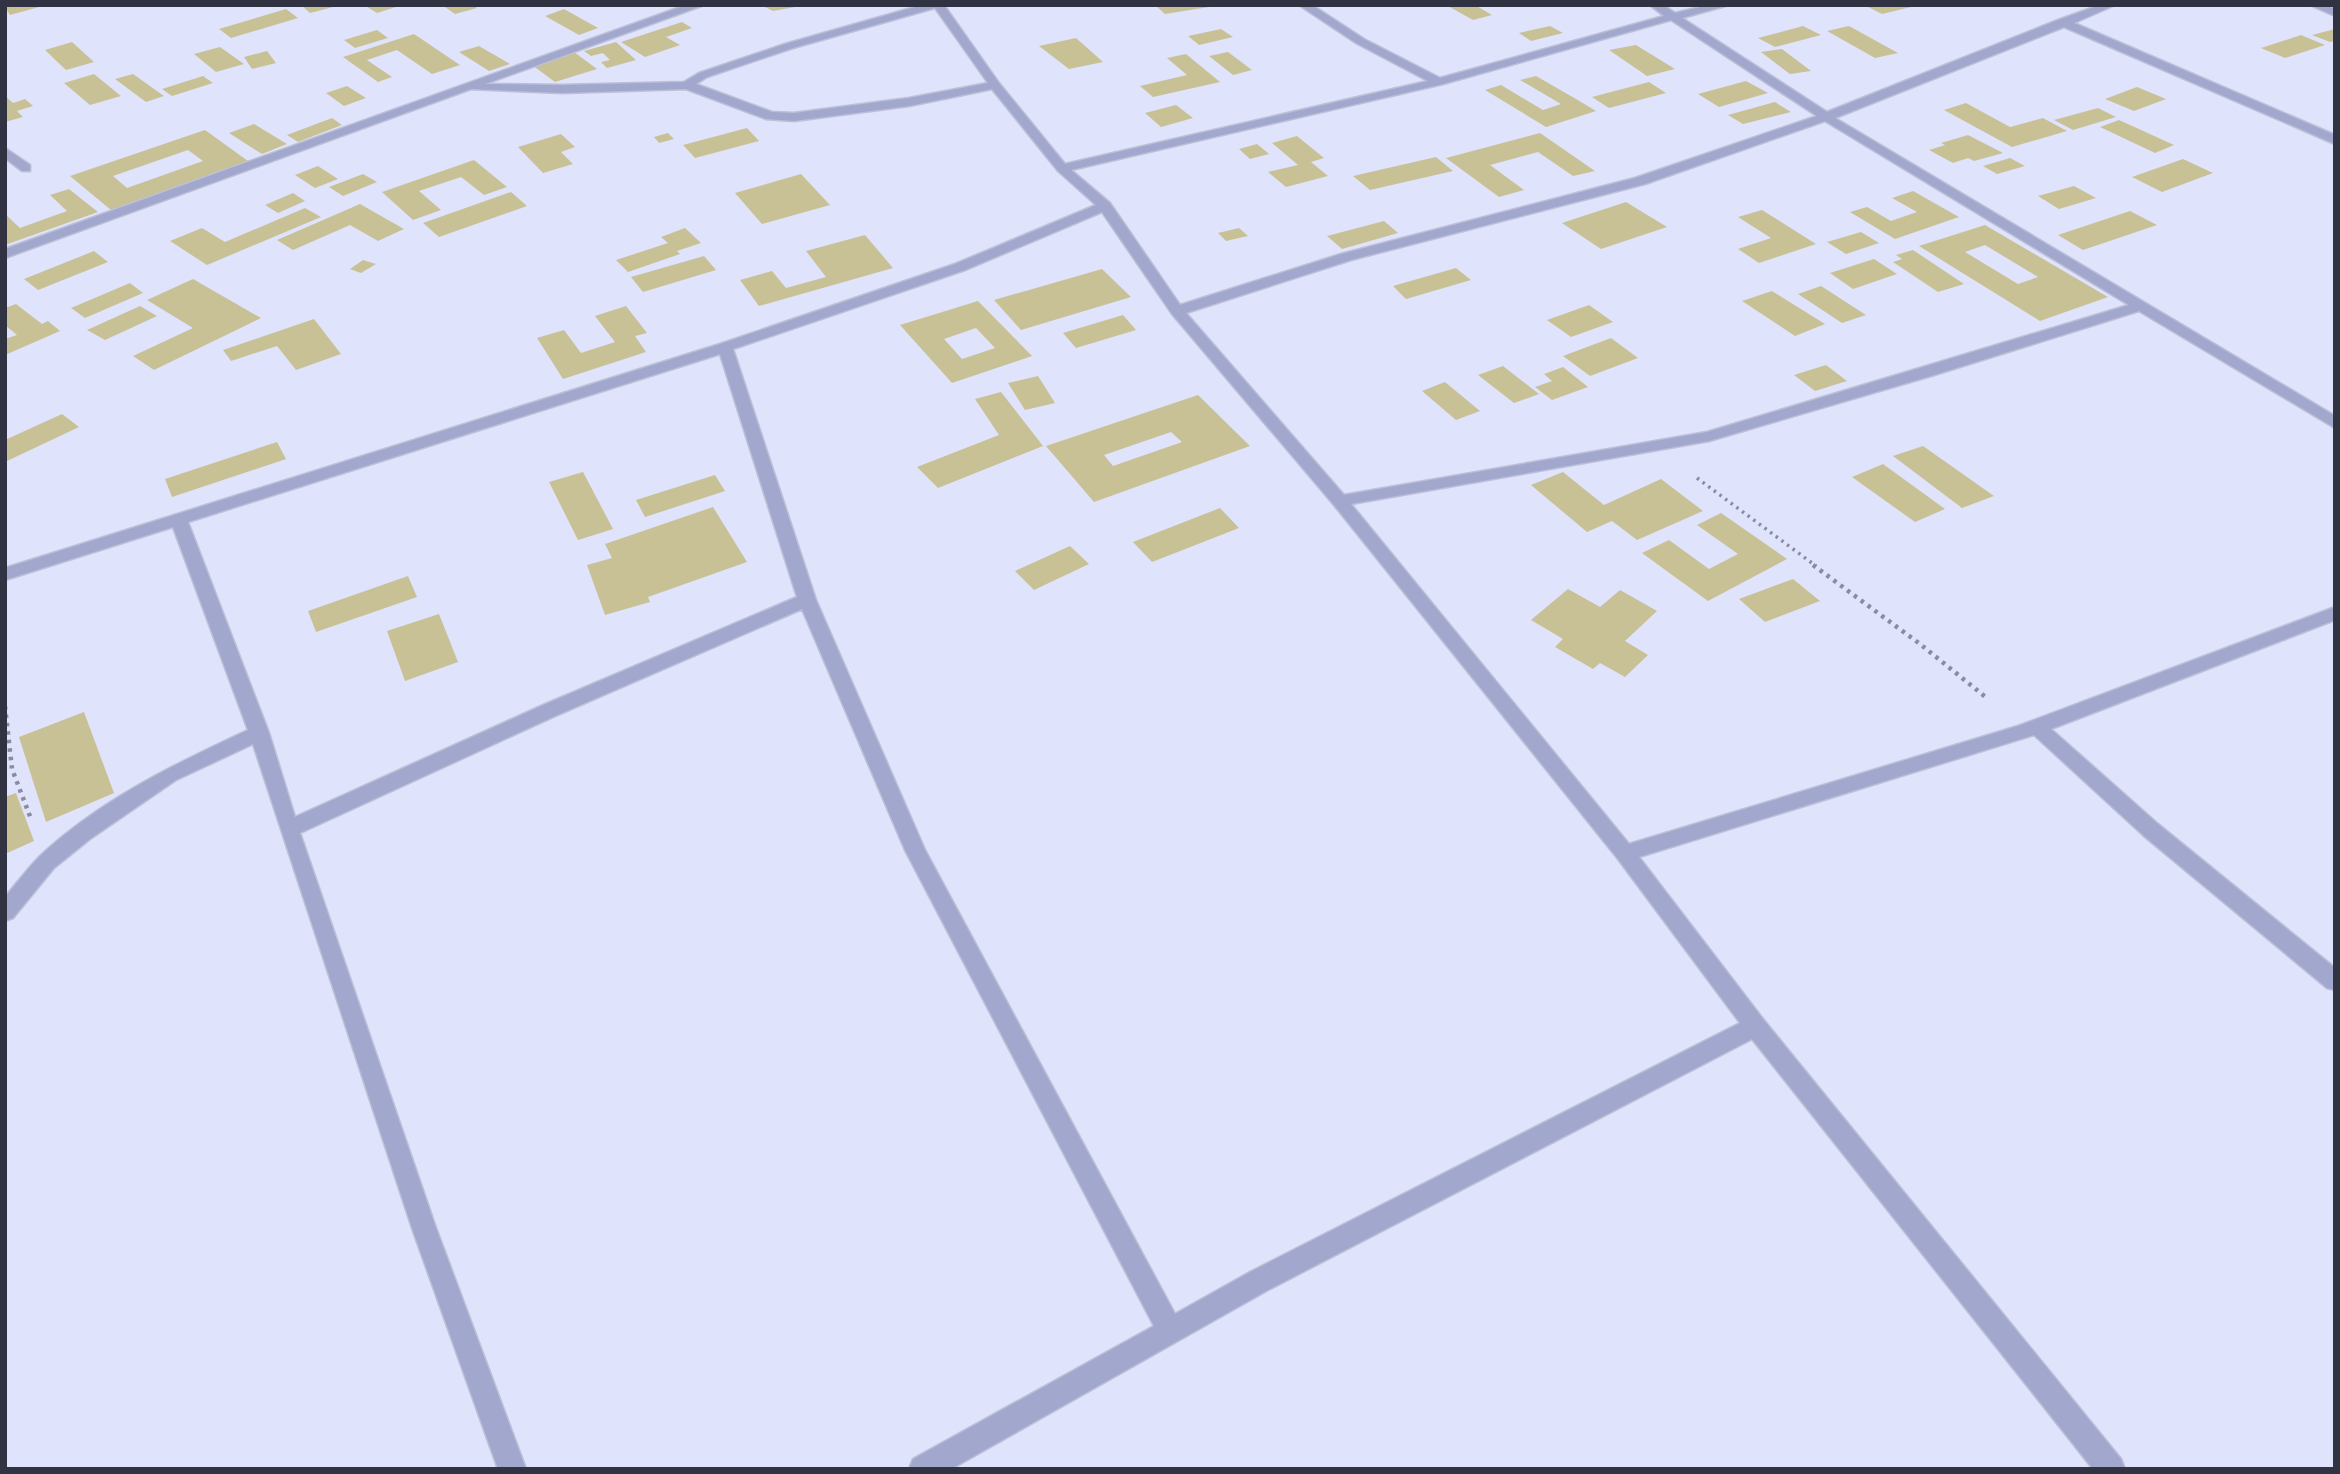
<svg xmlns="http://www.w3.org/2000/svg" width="2340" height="1474" font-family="Inter,sans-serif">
<rect width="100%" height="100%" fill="#dfe3fc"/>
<!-- building -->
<path fill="#c9c196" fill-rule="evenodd" d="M 12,5 L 43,5 L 43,6 L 10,15 L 5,7 Z
M 301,5 L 337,5 L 337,6 L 310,13 Z
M 364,5 L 399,5 L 399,6 L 377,13 Z
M 442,5 L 473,5 L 477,8 L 455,14 Z
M 761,5 L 801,5 L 801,6 L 773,11 Z
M 1155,5 L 1209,5 L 1209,7 L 1165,14 Z
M 1446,5 L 1475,5 L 1492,15 L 1473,20 Z
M 1871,5 L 1915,5 L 1915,6 L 1882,14 L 1866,6 Z
M 286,9 L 298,18 L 231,38 L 219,29 Z
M 564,9 L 598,28 L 579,35 L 545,16 Z
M 682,22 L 692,28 L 666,37 L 680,45 L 645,57 L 621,42 Z
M 1550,26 L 1563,33 L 1531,41 L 1519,33 Z
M 1803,26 L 1821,35 L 1775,47 L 1758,38 Z
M 1849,26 L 1898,53 L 1875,58 L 1827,31 Z
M 1221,29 L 1233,37 L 1199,45 L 1188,36 Z
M 2335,29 L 2335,41 L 2330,42 L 2312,35 Z
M 377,30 L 388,38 L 355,48 L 344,40 Z
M 414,34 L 460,65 L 432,74 L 397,50 L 367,60 L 392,77 L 378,82 L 343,57 Z
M 2301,35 L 2325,45 L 2285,58 L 2261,48 Z
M 1076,38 L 1103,62 L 1069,69 L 1039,46 Z
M 72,42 L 94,62 L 66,70 L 45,50 Z
M 616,42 L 636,60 L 607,68 L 601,62 L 610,60 L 603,53 L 591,56 L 584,51 Z
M 1636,45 L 1675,69 L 1647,76 L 1609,50 Z
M 479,46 L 510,64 L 489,71 L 459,52 Z
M 220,47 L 244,64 L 216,72 L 194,54 Z
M 1782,49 L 1811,71 L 1790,74 L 1761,52 Z
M 267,51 L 276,63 L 252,69 L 244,57 Z
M 574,52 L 597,69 L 555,82 L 532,65 Z
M 1228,52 L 1252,70 L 1233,75 L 1209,56 Z
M 1186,54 L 1220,82 L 1153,97 L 1140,86 L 1187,75 L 1167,58 Z
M 94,74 L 121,96 L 90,105 L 64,83 Z
M 133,74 L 164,96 L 146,102 L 115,79 Z
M 203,76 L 213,83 L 172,96 L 162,89 Z
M 1536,76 L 1576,99 L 1596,111 L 1546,127 L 1485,90 L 1501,85 L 1543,110 L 1561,104 L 1520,80 Z
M 1746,81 L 1768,93 L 1719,107 L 1698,94 Z
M 1649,82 L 1666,93 L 1609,108 L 1592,97 Z
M 347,86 L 366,98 L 344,106 L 326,93 Z
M 2137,87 L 2166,99 L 2134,111 L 2105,99 Z
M 5,96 L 13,103 L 25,99 L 33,106 L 17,111 L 23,117 L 5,122 Z
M 1775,102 L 1791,112 L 1743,124 L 1728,115 Z
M 1966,103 L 2010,127 L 2043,118 L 2067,131 L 2012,147 L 1944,110 Z
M 1176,105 L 1193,118 L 1161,127 L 1145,113 Z
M 2098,108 L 2116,117 L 2073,130 L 2054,120 Z
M 332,118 L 342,125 L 298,142 L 287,135 Z
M 2119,120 L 2174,145 L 2155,153 L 2100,127 Z
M 254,124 L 287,144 L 262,154 L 229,133 Z
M 747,128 L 759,141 L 695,158 L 683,145 Z
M 205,130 L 248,161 L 111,210 L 70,176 ZM 188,150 L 203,161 L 127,188 L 113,176 Z
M 668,133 L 674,139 L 659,143 L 654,137 Z
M 1540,133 L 1595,171 L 1573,176 L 1538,152 L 1490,165 L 1524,190 L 1499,197 L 1446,158 Z
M 561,134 L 575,147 L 561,152 L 573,164 L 543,173 L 518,147 Z
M 1968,135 L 2003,153 L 1974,161 L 1968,158 L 1953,163 L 1929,150 L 1945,145 L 1941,143 Z
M 1297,136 L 1324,158 L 1311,162 L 1328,176 L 1286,187 L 1268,172 L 1298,165 L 1272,143 Z
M 1257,144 L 1269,154 L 1250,159 L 1239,149 Z
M 1436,157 L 1453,171 L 1370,190 L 1353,176 Z
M 2010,158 L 2025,166 L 1997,174 L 1983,166 Z
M 2183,159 L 2213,173 L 2162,192 L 2132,177 Z
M 474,160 L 507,187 L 484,195 L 461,177 L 419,191 L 441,210 L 413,220 L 382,192 Z
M 318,166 L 338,179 L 315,188 L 295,175 Z
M 363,174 L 377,182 L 343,196 L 329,187 Z
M 801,174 L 830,205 L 762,224 L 735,193 Z
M 2074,186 L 2096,198 L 2059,209 L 2038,196 Z
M 69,189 L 98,212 L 5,245 L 5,214 L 20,228 L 67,211 L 50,195 Z
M 1913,191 L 1959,217 L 1895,239 L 1850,212 L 1867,207 L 1891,221 L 1917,212 L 1892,198 Z
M 511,192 L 527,206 L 439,237 L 423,223 Z
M 293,193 L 305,201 L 278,213 L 265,205 Z
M 1626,202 L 1667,227 L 1601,249 L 1562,223 Z
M 360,204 L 404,229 L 378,241 L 350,225 L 293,250 L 277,240 Z
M 305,208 L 321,217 L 207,265 L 170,241 L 202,228 L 225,242 Z
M 1762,210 L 1816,244 L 1759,263 L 1738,249 L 1771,238 L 1738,217 Z
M 2130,211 L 2157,225 L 2083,250 L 2058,235 Z
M 1384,221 L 1398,233 L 1342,249 L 1327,236 Z
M 1985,225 L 2108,297 L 2040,321 L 1919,246 ZM 1985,245 L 2038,277 L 2018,284 L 1965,252 Z
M 685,228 L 701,243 L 677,251 L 680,254 L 628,272 L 616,260 L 668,243 L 661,237 Z
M 1239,228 L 1248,236 L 1226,241 L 1218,233 Z
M 1861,232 L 1879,243 L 1846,254 L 1827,242 Z
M 865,235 L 893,268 L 759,306 L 740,280 L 772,271 L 786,288 L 826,277 L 806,251 Z
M 1913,250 L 1964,284 L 1938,292 L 1893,262 L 1902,259 L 1896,255 Z
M 94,251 L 108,262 L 38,290 L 24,279 Z
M 704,256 L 716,270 L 643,292 L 631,277 Z
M 1874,259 L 1897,274 L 1853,289 L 1830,273 Z
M 363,260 L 376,264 L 361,273 L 350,269 Z
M 1456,268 L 1471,280 L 1406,299 L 1393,286 Z
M 1102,269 L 1131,297 L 1021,330 L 994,300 Z
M 193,279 L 261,318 L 154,370 L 133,356 L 193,328 L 147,300 Z
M 130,283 L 143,293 L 85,318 L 71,308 Z
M 1821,286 L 1866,315 L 1842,323 L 1798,294 Z
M 1772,291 L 1825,324 L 1795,336 L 1742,301 Z
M 978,301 L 1032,356 L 952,383 L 900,325 ZM 976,328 L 995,348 L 962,359 L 944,339 Z
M 16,304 L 42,324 L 48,321 L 60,331 L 5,355 L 5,339 L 17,335 L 5,325 L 5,308 Z
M 1589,305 L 1613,322 L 1571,337 L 1547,320 Z
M 140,306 L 157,316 L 105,340 L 87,330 Z
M 626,306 L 647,333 L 635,336 L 646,352 L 563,379 L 537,338 L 564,330 L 581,353 L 615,342 L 595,316 Z
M 1123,315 L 1136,330 L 1076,348 L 1063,333 Z
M 314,319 L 341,354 L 296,370 L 277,346 L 231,361 L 223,350 Z
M 1611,338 L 1638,358 L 1590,376 L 1563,356 Z
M 1826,365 L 1847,381 L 1815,391 L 1794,375 Z
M 1503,366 L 1539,394 L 1514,403 L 1478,375 Z
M 1563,367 L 1588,387 L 1552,400 L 1535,387 L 1552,381 L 1544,374 Z
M 1038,376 L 1055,403 L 1025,410 L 1008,383 Z
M 1445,382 L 1480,411 L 1456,420 L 1422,391 Z
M 1001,392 L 1043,446 L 938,488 L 917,467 L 999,435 L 975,399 Z
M 1198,395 L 1250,446 L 1094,502 L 1046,446 ZM 1171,432 L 1182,442 L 1113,466 L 1104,455 Z
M 62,414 L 79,427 L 5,462 L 5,440 Z
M 277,442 L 286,459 L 172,497 L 165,479 Z
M 1923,446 L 1994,496 L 1962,508 L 1893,456 Z
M 1883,464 L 1945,509 L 1915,522 L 1852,477 Z
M 583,472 L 613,529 L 578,540 L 549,482 Z
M 1563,472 L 1604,505 L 1661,479 L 1703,511 L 1637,540 L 1612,521 L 1587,532 L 1531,485 Z
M 715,475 L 725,491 L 645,517 L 636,500 Z
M 713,507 L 747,562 L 648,597 L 650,602 L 605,615 L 587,565 L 612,558 L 605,544 Z
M 1220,508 L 1239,528 L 1152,562 L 1133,542 Z
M 1721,513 L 1787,559 L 1708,601 L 1642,553 L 1669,540 L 1709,569 L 1738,554 L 1697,525 Z
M 1070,546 L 1089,564 L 1034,590 L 1015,571 Z
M 408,576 L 417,597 L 316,632 L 308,611 Z
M 1793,579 L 1820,601 L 1765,622 L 1739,599 Z
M 1568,589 L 1600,607 L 1620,590 L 1657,611 L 1625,641 L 1648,655 L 1625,677 L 1600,663 L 1593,669 L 1555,647 L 1563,639 L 1531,620 Z
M 439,614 L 458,662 L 405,681 L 387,631 Z
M 84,712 L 114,793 L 46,822 L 19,737 Z
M 16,793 L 34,841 L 5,854 L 5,797 Z"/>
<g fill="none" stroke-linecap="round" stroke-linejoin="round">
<defs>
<path id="minor" d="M 686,5 L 704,5 L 485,84 L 562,85 L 684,82 L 699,73 L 785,44 L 922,5 L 944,5 L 999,83 L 1065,164 L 1428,81 L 1356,43 L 1299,5 L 1312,5 L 1364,39 L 1440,78 L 1664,16 L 1650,5 L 1663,5 L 1675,13 L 1709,5 L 1729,5 L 1682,18 L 1827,112 L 2058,20 L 2100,5 L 2115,5 L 2074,23 L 2335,135 L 2335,144 L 2064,27 L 1835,118 L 2335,416 L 2335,428 L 2139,311 L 1931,376 L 1709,441 L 1351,504 L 1629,844 L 2018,726 L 2335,607 L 2335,620 L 2051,729 L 2158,824 L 2335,968 L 2335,990 L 2327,988 L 2144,836 L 2034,735 L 1639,857 L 1763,1019 L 2121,1459 L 2125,1469 L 2093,1469 L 1752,1039 L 1268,1290 L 951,1469 L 909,1469 L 913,1459 L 1154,1326 L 905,850 L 802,609 L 555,716 L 300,833 L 436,1228 L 526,1469 L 498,1469 L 412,1228 L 253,744 L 176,780 L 90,839 L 54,868 L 13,918 L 5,921 L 5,897 C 17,883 28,868 40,856 C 100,800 175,764 248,730 L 173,527 L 5,580 L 5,568 L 720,344 L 955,264 L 1096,205 L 1058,171 L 992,89 L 909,106 L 794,121 L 766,119 L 686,89 L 562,93 L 471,89 L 5,258 L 5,249 ZM 935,8 L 988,83 L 909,98 L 794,113 L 772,112 L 696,84 L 707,77 L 793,48 ZM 1671,20 L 1817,116 L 1635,178 L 1341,254 L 1180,305 L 1110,203 L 1071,170 L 1443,84 ZM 1825,121 L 2129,305 L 1707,432 L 1344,495 L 1186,313 L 1351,260 L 1645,184 ZM 1102,212 L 1172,314 L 1334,505 L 1618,859 L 1740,1023 L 1250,1272 L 1175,1314 L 925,850 L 816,600 L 733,349 L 965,270 ZM 720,354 L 797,597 L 541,706 L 295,817 L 269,733 L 188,522 Z
M 2310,5 L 2325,5 L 2335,9 L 2335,16 Z
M 5,148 L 30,165 L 30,171 L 22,171 L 5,158 Z"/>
</defs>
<!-- minor casing -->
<use href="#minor" stroke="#bcc0d7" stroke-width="3"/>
<!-- path-far1 -->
<path stroke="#898ca1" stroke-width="3.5" stroke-dasharray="2.5 4.5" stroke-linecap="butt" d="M 1697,478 L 1816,566"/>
<!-- path -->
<path stroke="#898ca1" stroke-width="4.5" stroke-dasharray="3.5 5" stroke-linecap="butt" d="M 1813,565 L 1920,644 L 1988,699
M 5,706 L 12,769 L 31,819"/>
<!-- minor -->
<use href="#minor" fill="#a1a7cd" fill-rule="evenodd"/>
</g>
<!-- border -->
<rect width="2340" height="1474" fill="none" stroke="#313343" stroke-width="14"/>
</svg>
